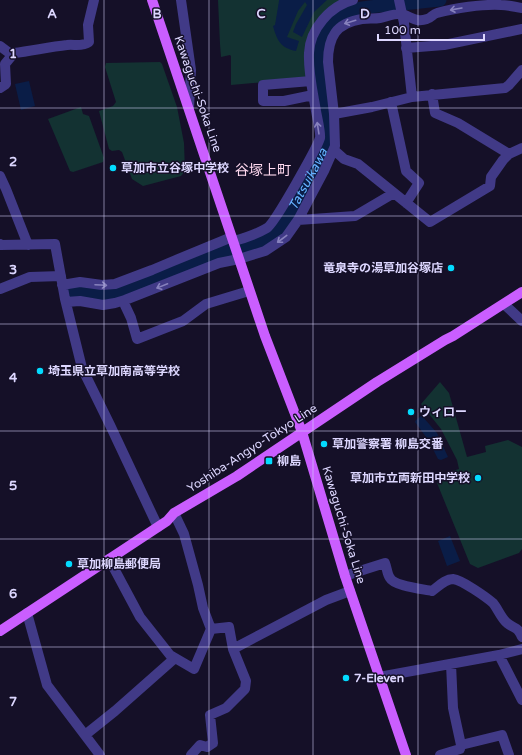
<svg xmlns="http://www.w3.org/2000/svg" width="522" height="755" font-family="'Varela Round','Noto Sans JP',sans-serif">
<rect width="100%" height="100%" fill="#151028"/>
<!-- green -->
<path fill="#133232" d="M 218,0 L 341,0 L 312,27 L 309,78 L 231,85 L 231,56 L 230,55 L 221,57 L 220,44 Z
M 160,62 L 162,64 L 177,107 L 184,143 L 185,171 L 181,176 L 143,186 L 132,179 L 122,152 L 119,150 L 112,151 L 109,149 L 99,111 L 113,106 L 116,102 L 105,67 L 106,63 Z
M 81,107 L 83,114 L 89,116 L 104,158 L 103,162 L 73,172 L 70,171 L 48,119 Z
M 440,382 L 449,393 L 467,457 L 486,452 L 485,446 L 508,440 L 522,447 L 522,549 L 519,553 L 478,568 L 470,564 L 437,483 L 450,479 L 449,472 L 459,469 L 457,460 L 441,429 L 421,404 Z"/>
<!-- water -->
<path fill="#0a1d47" d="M 279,0 L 327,0 L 314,12 L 302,37 L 293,32 L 296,24 L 307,5 L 305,2 L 298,11 L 287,37 L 299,41 L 296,51 C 281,48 277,41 273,26 L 275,25 L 279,1 Z
M 29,81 L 35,106 L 21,110 L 15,84 Z
M 421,416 L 422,416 L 437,433 L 448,457 L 441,460 L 438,459 L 429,441 L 415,422 L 416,420 Z
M 450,536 L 460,561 L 447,566 L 438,541 Z"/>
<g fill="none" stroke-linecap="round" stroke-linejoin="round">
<!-- river -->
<path stroke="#0a1d47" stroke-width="13" id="s1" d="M 72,292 C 83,291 94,295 105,296 C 111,296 118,293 124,292 L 209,257 L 267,239 L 281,228 L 288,217 L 319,160 L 324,149 L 327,138 L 318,54 C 324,9 353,8 391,5 C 407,4 423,2 440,0"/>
<!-- minor -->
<path stroke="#413a87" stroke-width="10" d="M 181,0 L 191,70 L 189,108
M 399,0 L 404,23 L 412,97
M 0,46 L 12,55
M 406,48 L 444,45 L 522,29
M 311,81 L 263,85 L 263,101 L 284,101 L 313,95
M 0,88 L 6,84 L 5,64 L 14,53 C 31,51 49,47 67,45 C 74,44 82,47 89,42 L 88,25 L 94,0
M 432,94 L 435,113 L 458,123 L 509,154
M 391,102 L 406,171 L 419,183 L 406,203
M 334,114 L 372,107 L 412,97 L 505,88 L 509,85 L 522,70
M 334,150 L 344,159 L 358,164 L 430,222 L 490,186 L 491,177 L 503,160 L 509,154 L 522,148
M 0,176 L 6,189 L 28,245
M 298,220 L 355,216 L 394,193
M 234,241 C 245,238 257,234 267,228 C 275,223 317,148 320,138 C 321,133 317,117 316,111 C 313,93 308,72 309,53 C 310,29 330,6 353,0
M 0,244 L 1,245 L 55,244 L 65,299 L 82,368 L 110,425 L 158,527
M 62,285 L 80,282 L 102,285 L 115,284 L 152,270 L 171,262 L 232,237
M 0,289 L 30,277 L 61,276
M 123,301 L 131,318 L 137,339 L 183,321 L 206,304 L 249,291
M 66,302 L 80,301 L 103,305 L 115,303 L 125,300 L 219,263 L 239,259 L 265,251 L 286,237 L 298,220 L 324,171 L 335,146 L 334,114 L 328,62 C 328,37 336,23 362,19 C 368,18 374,19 380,18 C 386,17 395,13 401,14 C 411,16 415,23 427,19 C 431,18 433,14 437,13 C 455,8 482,4 501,5 C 508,5 515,7 522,8
M 504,304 L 522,321
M 174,513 L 184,534 L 198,585 L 203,608 L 211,629 L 229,627 L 233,649 L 246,681 L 245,689 L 226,708 L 210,715 L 213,743 L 207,747 L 200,745 L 191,755
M 109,559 L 140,617 L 170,655 L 194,669 L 211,629
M 345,576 L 366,569 L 385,563 C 387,568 387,574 390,578 C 394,586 423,589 432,591 C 438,587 445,579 453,579 C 462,580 486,597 493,603 C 498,609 501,618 507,623 C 516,630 517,626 522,637
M 27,613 L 47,685 L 100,755
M 233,649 L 326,600 L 350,591
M 499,655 L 522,700
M 379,677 L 499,655 L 522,649
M 85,735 L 115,711 L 175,658
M 461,745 L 502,735 L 509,755
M 440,755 L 460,749 L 461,745 L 453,708 L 451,664"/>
<!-- major -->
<path stroke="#ca5eff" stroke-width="10" d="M 152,0 L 265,336 L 302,432 L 345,576 L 406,755
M 0,631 L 167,521 L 174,513 L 237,476 L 377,382 L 445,340 L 453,336 L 522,292"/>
</g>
<!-- one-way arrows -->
<defs><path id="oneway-shaft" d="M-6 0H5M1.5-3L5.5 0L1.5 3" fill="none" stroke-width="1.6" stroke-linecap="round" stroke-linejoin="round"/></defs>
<g stroke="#8781bd">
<use href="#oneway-shaft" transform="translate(456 9) rotate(170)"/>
<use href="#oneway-shaft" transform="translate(350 22) rotate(163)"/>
<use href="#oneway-shaft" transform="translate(318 128) rotate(-99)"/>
<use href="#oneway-shaft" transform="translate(282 239) rotate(143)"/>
<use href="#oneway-shaft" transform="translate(101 285) rotate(3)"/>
<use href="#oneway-shaft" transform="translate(162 286) rotate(158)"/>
</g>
<!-- grid -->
<path fill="none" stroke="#ddd7ff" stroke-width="1" stroke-opacity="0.55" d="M 104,0 L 104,755M 209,0 L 209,755M 313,0 L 313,755M 418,0 L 418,755M 0,108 L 522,108M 0,216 L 522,216M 0,324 L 522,324M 0,431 L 522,431M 0,539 L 522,539M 0,647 L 522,647"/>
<!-- markers -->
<g fill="#03dbff" stroke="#151028" stroke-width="1.5">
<circle cx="113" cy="168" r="4"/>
<circle cx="451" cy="268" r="4"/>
<circle cx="40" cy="371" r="4"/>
<circle cx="411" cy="412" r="4"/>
<circle cx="324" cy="444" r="4"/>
<rect x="265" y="457" width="8" height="8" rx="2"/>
<circle cx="478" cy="478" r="4"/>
<circle cx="69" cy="564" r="4"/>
<circle cx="346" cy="678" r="4"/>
</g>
<g text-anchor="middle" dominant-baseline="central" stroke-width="3" stroke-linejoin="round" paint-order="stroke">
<!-- street labels -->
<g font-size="12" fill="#ddd7ff" stroke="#151028">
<text transform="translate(198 94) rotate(71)">Kawaguchi-Soka Line</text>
<text transform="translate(252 448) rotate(-33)">Yoshiba-Angyo-Tokyo Line</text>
<text transform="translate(344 525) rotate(73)">Kawaguchi-Soka Line</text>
</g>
<!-- poi labels -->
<g font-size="12" font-weight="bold" fill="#ddd7ff" stroke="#151028" text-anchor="start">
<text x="121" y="168">草加市立谷塚中学校</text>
<text x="443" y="268" text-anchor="end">竜泉寺の湯草加谷塚店</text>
<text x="48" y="371">埼玉県立草加南高等学校</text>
<text x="419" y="412">ウィロー</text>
<text x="332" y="444">草加警察署 柳島交番</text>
<text x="277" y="461">柳島</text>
<text x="470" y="478" text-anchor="end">草加市立両新田中学校</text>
<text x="77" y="564">草加柳島郵便局</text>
<text x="354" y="678">7-Eleven</text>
</g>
<!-- water labels -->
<g font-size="13" font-style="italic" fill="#65b1ff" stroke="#151028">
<text stroke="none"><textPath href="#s1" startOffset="279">Tatsuikawa</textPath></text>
</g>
<!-- quarter labels -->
<g font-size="14" fill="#ffd9ef" stroke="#151028">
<text x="263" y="170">谷塚上町</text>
</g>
</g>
<g font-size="13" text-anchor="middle" font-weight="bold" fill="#ddd7ff" stroke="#151028" stroke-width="3" stroke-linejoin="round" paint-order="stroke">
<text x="52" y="18">A</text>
<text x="157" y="18">B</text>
<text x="261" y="18">C</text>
<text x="365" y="18">D</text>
<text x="13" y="58">1</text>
<text x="13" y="166">2</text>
<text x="13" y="274">3</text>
<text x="13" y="382">4</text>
<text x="13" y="490">5</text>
<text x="13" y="598">6</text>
<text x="13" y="706">7</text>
</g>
<!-- scale -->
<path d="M378 34v6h106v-6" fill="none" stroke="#ddd7ff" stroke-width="2"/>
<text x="384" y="34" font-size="12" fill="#ddd7ff" stroke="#151028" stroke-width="3" paint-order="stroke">100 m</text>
</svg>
